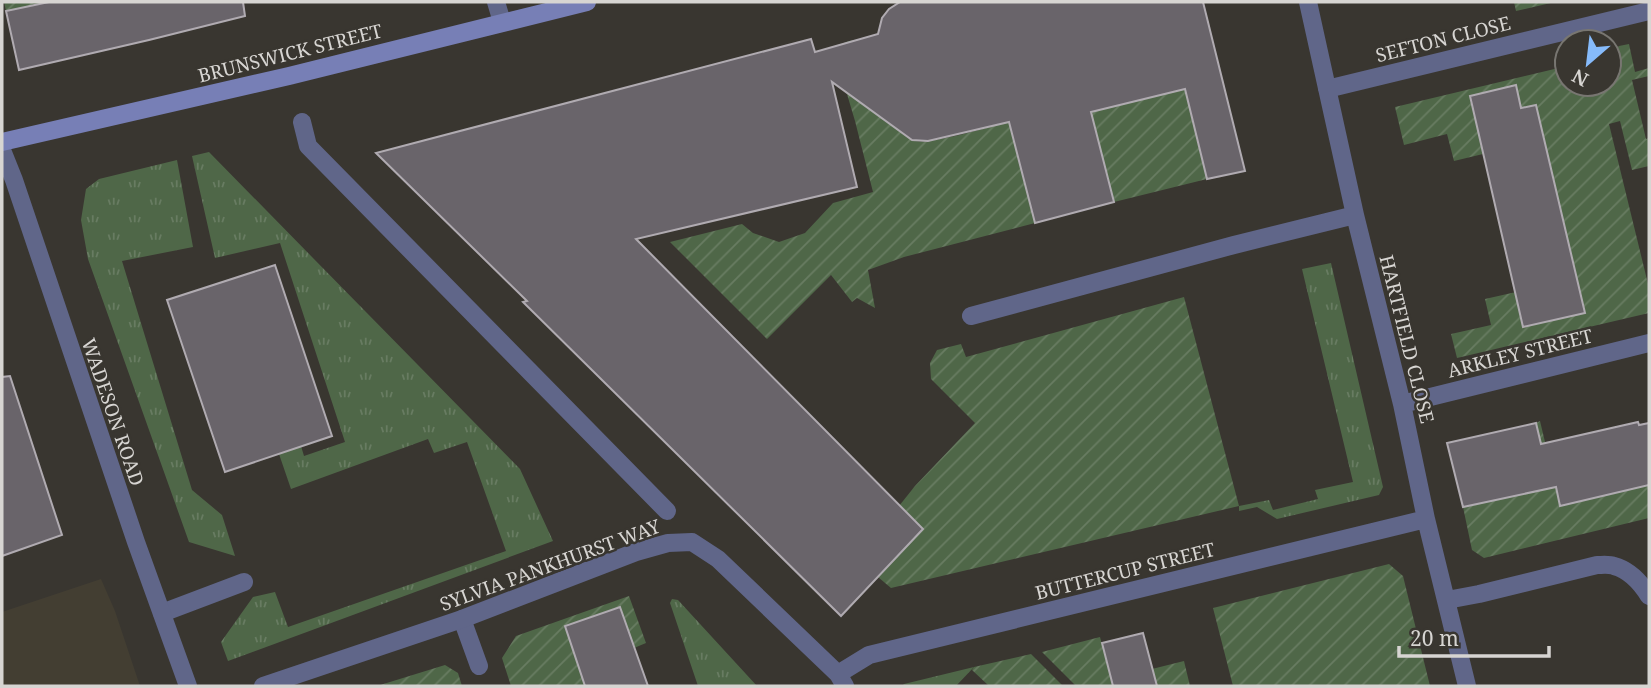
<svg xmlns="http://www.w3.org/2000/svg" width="1651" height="688" font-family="'Noto Serif',serif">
<defs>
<pattern id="grass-tufts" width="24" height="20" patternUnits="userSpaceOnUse" patternTransform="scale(1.75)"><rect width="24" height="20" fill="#4f6748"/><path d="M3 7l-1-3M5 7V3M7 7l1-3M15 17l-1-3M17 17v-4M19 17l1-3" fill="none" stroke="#687c62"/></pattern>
<pattern id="garden-furrows" width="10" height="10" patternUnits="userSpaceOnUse" patternTransform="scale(1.75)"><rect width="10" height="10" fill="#4f6748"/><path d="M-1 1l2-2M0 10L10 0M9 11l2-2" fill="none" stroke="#687c62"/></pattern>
</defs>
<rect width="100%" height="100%" fill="#393630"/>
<!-- built -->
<path fill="#433e32" d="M 101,579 L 115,611 L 140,686 L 2,686 L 2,612 Z"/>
<!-- grass -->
<path fill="url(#grass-tufts)" d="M 209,152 L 520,469 L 553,541 L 228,661 L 221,642 L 253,597 L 275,592 L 288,627 L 506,551 L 467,442 L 434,453 L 428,439 L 291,489 L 279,454 L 301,446 L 304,456 L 345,442 L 280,243 L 215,258 L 192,156 Z
M 177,160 L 193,247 L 122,261 L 192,490 L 222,515 L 235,556 L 189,542 L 88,259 L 81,220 L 86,189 L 99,179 Z
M 1331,263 L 1383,487 L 1379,495 L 1277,519 L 1257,507 L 1239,511 L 1239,506 L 1269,500 L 1273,510 L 1318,499 L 1315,490 L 1353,482 L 1302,269 Z
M 672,599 L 678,600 L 757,686 L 698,686 L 670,603 Z
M 974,667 L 956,686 L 902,686 L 904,684 Z"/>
<!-- garden -->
<path fill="url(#garden-furrows)" d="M 4,2 L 49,2 L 6,11 Z
M 1514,2 L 1555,2 L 1516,11 Z
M 881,36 L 904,131 C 907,135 907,137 911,140 C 925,147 991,126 1009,122 L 1035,223 L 904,257 L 868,270 L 875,308 L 857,298 L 852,302 L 831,275 L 767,339 L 670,242 L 742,224 L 753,233 L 779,242 L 805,233 L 833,203 L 873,192 L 855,121 L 833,47 L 849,41 Z
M 1629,44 L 1635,72 L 1649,68 L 1649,76 L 1632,80 L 1646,139 L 1649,138 L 1649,166 L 1632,170 L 1620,121 L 1609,124 L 1649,288 L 1649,313 L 1457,358 L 1451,334 L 1491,325 L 1485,299 L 1516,292 L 1523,326 L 1585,313 L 1536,105 L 1521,108 L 1516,86 L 1470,96 L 1483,154 L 1454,161 L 1447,134 L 1404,145 L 1395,107 L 1567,66 L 1567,84 L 1609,84 L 1609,54 L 1619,46 Z
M 1223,80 L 1234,128 L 1196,137 L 1207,179 L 1114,202 L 1091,112 Z
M 1184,297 L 1239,506 L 891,588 L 878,577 L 899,506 L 915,486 L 975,423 L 931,379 L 930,363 L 937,350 L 961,344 L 966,357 Z
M 1540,421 L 1560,505 L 1649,485 L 1649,518 L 1484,558 L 1472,550 L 1463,507 L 1551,488 L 1536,423 Z
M 1389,564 L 1403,576 L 1430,686 L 1233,686 L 1213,608 Z
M 629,596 L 646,643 L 634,648 L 619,607 L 565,626 L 586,686 L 511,686 L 502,658 L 516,636 Z
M 1100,637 L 1113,686 L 1076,686 L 1042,652 Z
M 1031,654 L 1063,686 L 989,686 L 972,670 L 974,667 Z
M 1184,661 L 1190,686 L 1157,686 L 1152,669 Z
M 445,665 L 458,673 L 462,686 L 377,686 Z"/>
<!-- building -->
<path fill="#69646a" stroke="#b0abb1" stroke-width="2" d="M 49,2 L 243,2 L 245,16 L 149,40 L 19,70 L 6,11 Z
M 900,2 L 1203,2 L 1245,171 L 1207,179 L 1185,89 L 1091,112 L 1114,202 L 1035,223 L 1009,122 L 928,141 L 912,140 L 832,82 L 857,187 L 636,239 L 923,529 L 841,616 L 523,302 L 527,301 L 376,153 L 811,39 L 815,52 L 878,34 L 882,18 L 889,9 Z
M 1516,85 L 1521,108 L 1536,105 L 1585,313 L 1523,327 L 1470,96 Z
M 275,265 L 332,436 L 225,472 L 167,300 Z
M 10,376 L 62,535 L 2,556 L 2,377 Z
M 1638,422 L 1639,425 L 1649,423 L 1649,485 L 1560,506 L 1556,487 L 1463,507 L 1447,443 L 1536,423 L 1541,444 Z
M 620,607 L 648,686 L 585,686 L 565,626 Z
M 1143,633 L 1157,686 L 1113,686 L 1102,643 Z"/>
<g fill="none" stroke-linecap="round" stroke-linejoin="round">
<!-- lane -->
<path stroke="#606689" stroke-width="18" d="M 162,613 L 244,582
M 462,619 L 479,666"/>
<!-- street -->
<path stroke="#606689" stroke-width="18" d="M 496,2 L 502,22
M 1308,2 L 1355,215 L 1402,404 L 1426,519 L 1467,686
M 1327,89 L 1649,11
M 302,122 L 308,146 L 667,511
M 2,150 L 14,180 L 136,542 L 188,686
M 971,316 L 1234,245 L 1355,215
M 1402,404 L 1649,343
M 1447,600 L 1479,594 L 1597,565 C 1602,565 1609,564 1614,566 C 1629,570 1641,583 1649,596
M 838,674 L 869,655 L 1426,519
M 263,686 L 462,619 L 636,552 L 668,543 L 692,542 L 718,559 L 838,674 L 845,686"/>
<!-- secondary -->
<path stroke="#777fb6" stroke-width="18" d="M 2,142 L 289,76 L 587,2"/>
</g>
<g text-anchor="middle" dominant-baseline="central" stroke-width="5" stroke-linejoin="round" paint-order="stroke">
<!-- street labels -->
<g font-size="19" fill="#d7d5d2" stroke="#393630">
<text transform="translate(1443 39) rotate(-14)">SEFTON CLOSE</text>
<text transform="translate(290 53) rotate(-14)">BRUNSWICK STREET</text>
<text transform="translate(1407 339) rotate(76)">HARTFIELD CLOSE</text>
<text transform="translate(1520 353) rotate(-14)">ARKLEY STREET</text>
<text transform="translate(113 412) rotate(71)">WADESON ROAD</text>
<text transform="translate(550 565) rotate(-20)">SYLVIA PANKHURST WAY</text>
<text transform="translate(1125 571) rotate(-14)">BUTTERCUP STREET</text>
</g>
</g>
<!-- border -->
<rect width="1651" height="688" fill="none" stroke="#d7d5d2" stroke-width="7"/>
<!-- north arrow -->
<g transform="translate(1588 63) rotate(208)"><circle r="33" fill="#393630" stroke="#787671" stroke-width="2"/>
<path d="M0-5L12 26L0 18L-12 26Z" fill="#86bbfb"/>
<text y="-10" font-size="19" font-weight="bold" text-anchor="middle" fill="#d7d5d2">N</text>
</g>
<!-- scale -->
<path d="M1399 646v10h150v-10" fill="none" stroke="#d7d5d2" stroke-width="3.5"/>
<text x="1410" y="646" font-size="21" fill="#d7d5d2" stroke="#393630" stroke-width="5" paint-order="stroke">20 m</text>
</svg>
